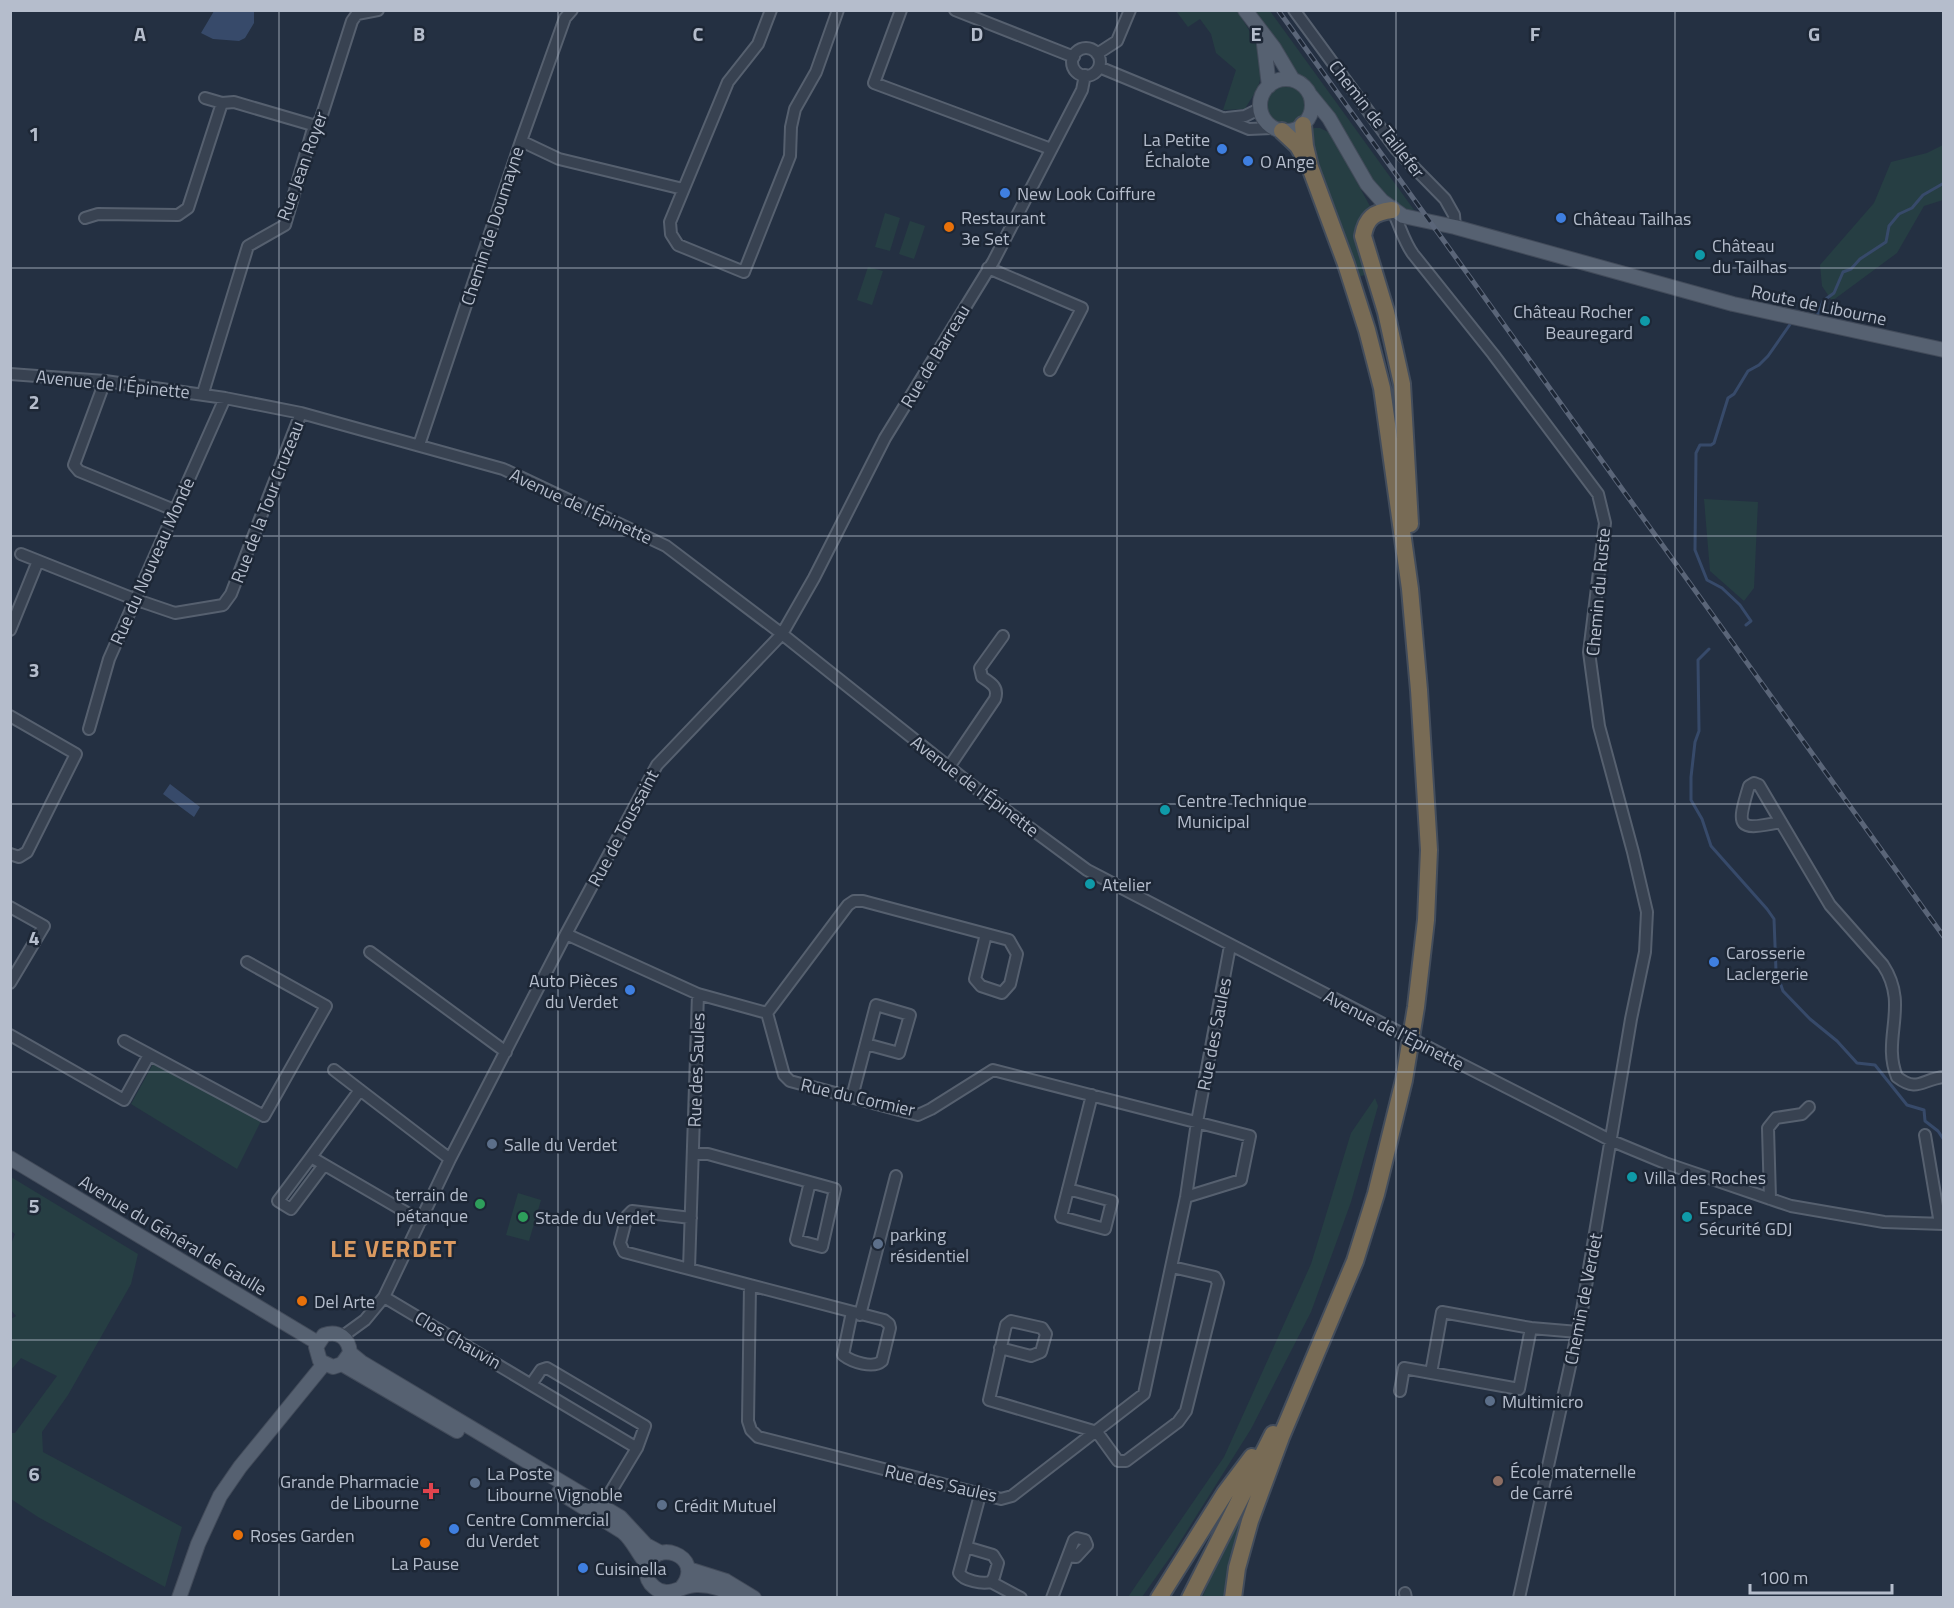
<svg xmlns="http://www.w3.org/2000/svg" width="1954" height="1608" font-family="'Titillium Web',sans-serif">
<rect width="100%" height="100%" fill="#243042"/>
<!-- green -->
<path fill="#263e43" d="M 1176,11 L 1237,11 C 1250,31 1266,54 1260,80 C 1258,90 1250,100 1245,109 L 1223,110 L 1236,70 L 1216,53 L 1211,34 L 1200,19 L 1188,27 Z
M 1250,11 L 1270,11 L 1417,214 L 1405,211 L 1390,202 L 1370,181 L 1310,85 L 1297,76 Z
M1265 106a21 21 0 1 1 42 0a21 21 0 1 1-42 0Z
M 1314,128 L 1320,128 L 1330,133 L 1371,208 L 1368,274 L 1358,277 L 1319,163 L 1307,136 L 1309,131 Z
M 1943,145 L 1943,200 L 1924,206 L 1897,253 L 1832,301 L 1822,286 L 1820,265 L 1874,203 L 1891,162 L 1927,153 Z
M 885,213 L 900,218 L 890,251 L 875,247 Z
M 910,221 L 925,226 L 914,259 L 899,254 Z
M 868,267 L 883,271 L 872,305 L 857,300 Z
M 1704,499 L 1758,502 L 1754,588 L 1744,601 L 1710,571 Z
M 153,1064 L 261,1121 L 237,1169 L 131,1104 Z
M 1375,1098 L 1378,1106 L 1351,1202 L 1311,1312 L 1251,1429 L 1173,1553 L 1142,1597 L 1128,1597 L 1224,1457 L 1311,1264 L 1351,1133 Z
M 11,1177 L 138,1254 L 131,1284 L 68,1395 L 42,1432 L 43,1452 L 182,1527 L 165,1587 L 38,1517 L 11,1499 L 11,1433 L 15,1433 L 57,1376 L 21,1358 L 11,1370 L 11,1319 L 16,1316 L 10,1309 L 11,1244 L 15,1234 L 11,1231 Z
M 518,1193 L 541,1200 L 529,1241 L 506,1235 Z
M 1238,1515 L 1245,1517 L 1228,1597 L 1202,1598 Z"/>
<!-- water -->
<path fill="#374a6a" d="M 214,11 L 254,11 L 254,23 L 245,38 L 239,41 L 213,39 L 201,33 Z
M 170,784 L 200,807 L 194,817 L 163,794 Z"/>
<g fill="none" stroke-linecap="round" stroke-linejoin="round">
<!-- stream -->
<path stroke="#374a6a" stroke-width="3" d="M 1817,316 L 1823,301 L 1834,293 L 1843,272 L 1851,269 L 1860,259 L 1886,242 L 1889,226 L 1899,214 L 1912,208 L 1923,195 L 1944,183
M 1746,625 L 1751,621 L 1740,605 L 1722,588 L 1707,580 L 1695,550 L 1696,453 L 1700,445 L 1711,445 L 1714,443 L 1728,398 L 1734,394 L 1748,371 L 1759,365 L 1768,356 L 1791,323
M 1709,649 L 1698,660 L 1699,731 L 1695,742 L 1691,777 L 1691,800 L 1702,819 L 1711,846 L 1767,909 L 1774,919 L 1776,971 L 1783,991 L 1810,1019 L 1837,1041 L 1857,1063 L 1875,1065 L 1907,1105 L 1924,1110 L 1925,1121 L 1938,1131 L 1944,1140"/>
<defs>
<path id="minor" d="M 771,10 L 758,44 L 728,82 L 670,222 L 671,234 L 678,245 L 744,272 L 790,156 L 791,127 L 795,109 L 816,72 L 838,10
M 901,10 L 874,83 L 1051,149
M 955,10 L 1074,57
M 1294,10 L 1396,149 L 1445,199 L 1454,215 L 1455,227
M1072 62a14 14 0 1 1 28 0a14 14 0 1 1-28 0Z
M 1097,54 L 1117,41 L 1130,10
M 1099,67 L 1249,129 L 1275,128
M 205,98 L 222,103 L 234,102 L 316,126
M 1227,118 L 1245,116 L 1261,108
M 521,141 L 559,159 L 683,189
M 1392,210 C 1400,225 1403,240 1413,254 L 1493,354 L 1598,494 L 1605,523 L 1589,652 L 1599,726 L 1633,852 L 1647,912 L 1645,952 L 1631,1019 L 1581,1316 L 1519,1598
M 85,218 L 98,214 L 178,215 L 188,208 L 222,103
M 988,268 L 1082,308 L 1050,370
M 10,374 L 105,381 L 225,398 L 301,413 L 503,469 L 666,546 L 782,634 L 969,783 L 1087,870 L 1395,1030
M 105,381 L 74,465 L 79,471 L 174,510
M 203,393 L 248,246 L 285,225 L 312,132 L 321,118 L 352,21 L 357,14 L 378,10
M 419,445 L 521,141 L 565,18 L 572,10
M 21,554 L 134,599 L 175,613 L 223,605 L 231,594 L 301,413
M 10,630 L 38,561
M 10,716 L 76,754 L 27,852 L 19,857 L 10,854
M 89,729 L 109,659 L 225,398
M 949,767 L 995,699 C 999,687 991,683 982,677 L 980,668 L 1003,636
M 1781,822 C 1737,831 1736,828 1749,786 L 1754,783 L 1759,785 L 1830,905 L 1883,965 C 1910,1006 1881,1038 1897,1077 C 1918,1093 1922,1079 1944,1077
M 10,907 L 44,926 L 10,983
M 566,934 L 698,994 L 767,1013 L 784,1075 L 790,1081 L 918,1115 L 931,1109 L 993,1070 L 1250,1136 L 1241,1180 L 1186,1197
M 370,952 L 506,1052
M 698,994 L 689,1269 L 750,1285 L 748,1421 L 751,1430 L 758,1437 L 1001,1499 L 1012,1496 L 1144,1394 L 1186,1197 L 1197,1122 L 1230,946
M 767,1013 L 848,905 L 854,901 L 863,901 L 1009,940 L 1017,954 L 1010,984 L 1002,993 L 981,986 L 975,979 L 986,934
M 10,1035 L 124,1100 L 149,1055
M 124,1041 L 264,1116 L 326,1006 L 247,962
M 1445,1056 L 1612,1141 L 1665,1163 L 1791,1206 L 1884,1222 L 1944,1224
M 334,1070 L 360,1090
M 852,1097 L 876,1005 L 910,1015 L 899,1053 L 866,1044
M 1925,1135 L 1940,1224
M 694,1154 L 708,1154 L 835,1189 L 822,1247 L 796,1240 L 810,1182
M 311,1157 L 278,1201 L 291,1209 L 324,1165
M 1068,1189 L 1112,1201 L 1105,1229 L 1061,1217 L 1092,1095
M 1770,1199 L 1768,1128 L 1776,1118 L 1802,1114 L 1809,1107
M 421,1221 L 311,1157 L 360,1090 L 450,1159
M 689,1269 L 624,1252 L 620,1243 L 627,1216 L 632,1211 L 691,1218
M 750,1285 L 884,1320 L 889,1324 L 890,1328 L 882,1361 C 873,1369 852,1362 843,1355 L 852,1312
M 384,1297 L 637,1448
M 860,1315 L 896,1176
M 343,1336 L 365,1320 L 384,1297 L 450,1159 L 566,934 L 657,765 L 782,634 L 814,578 L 885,438 L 993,262 L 1082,90 L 1085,75
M 1000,1348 L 1031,1356 L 1041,1352 L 1046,1334 L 1042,1328 L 1011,1321 L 1006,1325 L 989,1400 L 1097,1432 L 1118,1461 L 1126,1461 L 1178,1422 L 1186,1411 L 1218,1283 L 1215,1277 L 1172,1267
M 1431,1373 L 1442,1312 L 1531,1328 L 1578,1332
M 532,1383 L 541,1370 L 547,1368 L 645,1426 L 637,1448 L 602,1506
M 1400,1391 L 1404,1368 L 1519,1389 L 1531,1328
M 980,1495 L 959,1573 C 964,1581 982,1584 991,1582
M 966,1547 L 993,1555 L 998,1563 L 994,1577 L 991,1582
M 991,1582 L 1021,1598
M 1405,1593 L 1406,1598
M 1052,1598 L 1074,1540 L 1077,1538 L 1085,1540 L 1087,1545 L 1076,1557 L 1069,1556"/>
<path id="major" d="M 1245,10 L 1274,48 L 1293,80
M 1263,36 L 1269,86
M1260 105a26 26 0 1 1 52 0a26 26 0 1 1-52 0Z
M 1311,96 L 1329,118 L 1367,184 L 1382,201 L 1403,216 L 1455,227 L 1733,304 L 1944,350
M 10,1158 L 318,1343
M 350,1353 L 342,1364 L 333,1367 L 320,1361 L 316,1347 L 324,1335 C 338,1330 349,1338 350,1353 L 361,1362 L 620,1517 L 646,1545 L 661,1553
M 342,1364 L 457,1431
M 559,1492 L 623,1532 C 634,1541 638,1555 648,1565
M 688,1569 L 726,1581 L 754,1598
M 682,1587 C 707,1555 650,1536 647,1571 C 646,1577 649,1583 654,1587 C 668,1600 682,1584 698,1585 C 712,1585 726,1590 738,1598
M 179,1598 L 198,1544 L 220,1496 L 240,1467 L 324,1364"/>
<path id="highway" d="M 1282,131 L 1298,146 L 1306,160
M 1392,210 C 1374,212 1366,218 1363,236 L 1386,312 L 1402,384 L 1410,524
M 1159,1598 L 1225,1493 L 1252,1457
M 1190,1598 L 1273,1434
M 1233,1598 L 1237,1568 L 1250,1521 L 1281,1437 L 1355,1261 L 1376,1194 L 1404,1080 L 1416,1007 L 1426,920 L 1429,850 L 1419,690 L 1410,589 L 1382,388 L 1367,330 L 1346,264 L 1310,167 L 1305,146 L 1303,125"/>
</defs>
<!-- minor casing -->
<use href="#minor" stroke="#56606f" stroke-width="14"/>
<!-- major casing -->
<use href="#major" stroke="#424b5a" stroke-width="16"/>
<!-- highway casing -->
<use href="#highway" stroke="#434d5c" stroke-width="20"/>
<!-- minor -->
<use href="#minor" stroke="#384251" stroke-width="10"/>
<!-- major -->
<use href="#major" stroke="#566171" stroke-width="14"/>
<!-- highway -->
<use href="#highway" stroke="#786b55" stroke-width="16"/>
<defs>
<path id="rail" d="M 1278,10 L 1944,937"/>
</defs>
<!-- rail casing -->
<use href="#rail" stroke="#5a6578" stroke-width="5"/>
<!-- rail -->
<use href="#rail" stroke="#1d2736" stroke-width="3" stroke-dasharray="9" stroke-linecap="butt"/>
<defs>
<path id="minor-bridge" d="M 1395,1030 L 1445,1056"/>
</defs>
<!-- minor-bridge casing -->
<use href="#minor-bridge" stroke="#56606f" stroke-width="14" stroke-linecap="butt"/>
<!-- minor-bridge -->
<use href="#minor-bridge" stroke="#384251" stroke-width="10"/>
</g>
<!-- grid -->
<path fill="none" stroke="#b5bdcc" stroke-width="1.5" stroke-opacity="0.55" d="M 279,10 L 279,1598M 558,10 L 558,1598M 837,10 L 837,1598M 1117,10 L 1117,1598M 1396,10 L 1396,1598M 1675,10 L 1675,1598M 10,268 L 1944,268M 10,536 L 1944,536M 10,804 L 1944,804M 10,1072 L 1944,1072M 10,1340 L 1944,1340"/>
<!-- markers -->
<g fill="#3f7fe0" stroke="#1d2736" stroke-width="2">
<circle cx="1222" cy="149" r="6"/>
<circle cx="1248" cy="161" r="6"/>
<circle cx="1005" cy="193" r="6"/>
<circle cx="1561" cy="218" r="6"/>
<circle cx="1714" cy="962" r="6"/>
<circle cx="630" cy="990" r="6"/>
<circle cx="454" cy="1529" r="6"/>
<circle cx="583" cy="1568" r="6"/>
</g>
<g fill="#e8710a" stroke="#1d2736" stroke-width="2">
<circle cx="949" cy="227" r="6"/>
<circle cx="302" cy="1301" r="6"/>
<circle cx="238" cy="1535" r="6"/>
<circle cx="425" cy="1543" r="6"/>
</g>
<g fill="#0f9aa8" stroke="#1d2736" stroke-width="2">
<circle cx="1700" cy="255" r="6"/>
<circle cx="1645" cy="321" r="6"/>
<circle cx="1165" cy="810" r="6"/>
<circle cx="1090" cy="884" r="6"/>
<circle cx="1632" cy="1177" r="6"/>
<circle cx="1687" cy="1217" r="6"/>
</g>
<g fill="#5c6f8a" stroke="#1d2736" stroke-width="2">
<circle cx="492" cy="1144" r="6"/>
<circle cx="878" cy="1244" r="6"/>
<circle cx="1490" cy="1401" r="6"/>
<circle cx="475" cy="1483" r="6"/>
<circle cx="662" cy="1505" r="6"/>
</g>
<g fill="#2e9e5b" stroke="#1d2736" stroke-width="2">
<circle cx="480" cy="1204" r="6"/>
<circle cx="523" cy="1217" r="6"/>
</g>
<circle fill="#8d6e63" stroke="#1d2736" stroke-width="2" cx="1498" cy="1481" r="6"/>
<path fill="#e0444e" stroke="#1d2736" stroke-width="2" d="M428 1482h6v6h6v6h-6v6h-6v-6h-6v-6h6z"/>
<g text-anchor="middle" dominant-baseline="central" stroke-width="5" stroke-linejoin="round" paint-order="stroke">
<!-- street labels -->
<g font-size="18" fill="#b5bdcc" stroke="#1d2736">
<text transform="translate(1377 119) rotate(52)">Chemin de Taillefer</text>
<text transform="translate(302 166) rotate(-70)">Rue Jean Royer</text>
<text transform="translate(492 226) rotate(-72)">Chemin de Doumayne</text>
<text transform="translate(1819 305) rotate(12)">Route de Libourne</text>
<text transform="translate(935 356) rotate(-59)">Rue de Barreau</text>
<text transform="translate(113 384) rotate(6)">Avenue de l'Épinette</text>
<text transform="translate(267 502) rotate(-69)">Rue de la Tour Cruzeau</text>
<text transform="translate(581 506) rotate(25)">Avenue de l'Épinette</text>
<text transform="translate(152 561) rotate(-66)">Rue du Nouveau Monde</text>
<text transform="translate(1598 592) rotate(-85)">Chemin du Ruste</text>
<text transform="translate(975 786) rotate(37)">Avenue de l'Épinette</text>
<text transform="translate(623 828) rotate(-62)">Rue de Toussaint</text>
<text transform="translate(1394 1030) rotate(27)">Avenue de l'Épinette</text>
<text transform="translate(1214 1034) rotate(-79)">Rue des Saules</text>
<text transform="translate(696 1070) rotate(-88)">Rue des Saules</text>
<text transform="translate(858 1097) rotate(13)">Rue du Cormier</text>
<text transform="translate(173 1235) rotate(31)">Avenue du Général de Gaulle</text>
<text transform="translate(1583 1299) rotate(-79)">Chemin de Verdet</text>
<text transform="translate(458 1340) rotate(30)">Clos Chauvin</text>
<text transform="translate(941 1483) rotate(13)">Rue des Saules</text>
</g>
<!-- poi labels -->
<g font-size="18" fill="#b5bdcc" stroke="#1d2736" text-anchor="start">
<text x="1210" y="139" text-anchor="end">La Petite<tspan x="1210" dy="21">Échalote</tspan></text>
<text x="1260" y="161">O Ange</text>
<text x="1017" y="193">New Look Coiffure</text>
<text x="961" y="217">Restaurant<tspan x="961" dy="21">3e Set</tspan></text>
<text x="1573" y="218">Château Tailhas</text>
<text x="1712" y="245">Château<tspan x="1712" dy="21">du Tailhas</tspan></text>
<text x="1633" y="311" text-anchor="end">Château Rocher<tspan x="1633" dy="21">Beauregard</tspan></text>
<text x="1177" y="800">Centre Technique<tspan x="1177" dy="21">Municipal</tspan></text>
<text x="1102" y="884">Atelier</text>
<text x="1726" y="952">Carosserie<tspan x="1726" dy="21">Laclergerie</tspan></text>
<text x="618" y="980" text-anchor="end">Auto Pièces<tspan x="618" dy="21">du Verdet</tspan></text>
<text x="504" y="1144">Salle du Verdet</text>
<text x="1644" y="1177">Villa des Roches</text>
<text x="468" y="1194" text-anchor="end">terrain de<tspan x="468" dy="21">pétanque</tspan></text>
<text x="1699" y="1207">Espace<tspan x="1699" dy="21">Sécurité GDJ</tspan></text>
<text x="535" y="1217">Stade du Verdet</text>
<text x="890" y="1234">parking<tspan x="890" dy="21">résidentiel</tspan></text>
<text x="314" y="1301">Del Arte</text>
<text x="1502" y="1401">Multimicro</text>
<text x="1510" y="1471">École maternelle<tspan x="1510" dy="21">de Carré</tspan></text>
<text x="487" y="1473">La Poste<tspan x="487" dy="21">Libourne Vignoble</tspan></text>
<text x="419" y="1481" text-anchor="end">Grande Pharmacie<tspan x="419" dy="21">de Libourne</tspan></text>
<text x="674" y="1505">Crédit Mutuel</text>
<text x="466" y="1519">Centre Commercial<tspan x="466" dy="21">du Verdet</tspan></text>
<text x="250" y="1535">Roses Garden</text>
<text x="425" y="1563" text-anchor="middle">La Pause</text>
<text x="595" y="1568">Cuisinella</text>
</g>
<!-- district labels -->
<g font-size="24" font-weight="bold" letter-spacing="1.5" fill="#db9a60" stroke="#1d2736">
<text x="394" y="1248">LE VERDET</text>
</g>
</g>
<g font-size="20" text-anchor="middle" font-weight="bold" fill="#b5bdcc" stroke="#1d2736" stroke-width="5" stroke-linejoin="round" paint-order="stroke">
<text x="140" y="41">A</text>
<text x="419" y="41">B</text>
<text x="698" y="41">C</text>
<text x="977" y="41">D</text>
<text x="1256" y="41">E</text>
<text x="1535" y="41">F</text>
<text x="1814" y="41">G</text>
<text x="34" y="141">1</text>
<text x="34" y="409">2</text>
<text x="34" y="677">3</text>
<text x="34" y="945">4</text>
<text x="34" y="1213">5</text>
<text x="34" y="1481">6</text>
</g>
<!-- border -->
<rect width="1954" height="1608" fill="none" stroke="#b5bdcc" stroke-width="24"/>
<!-- scale -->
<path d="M1750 1584v9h142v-9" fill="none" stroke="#b5bdcc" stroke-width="3"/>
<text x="1759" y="1584" font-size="18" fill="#b5bdcc" stroke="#1d2736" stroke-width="4.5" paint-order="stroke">100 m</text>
</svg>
